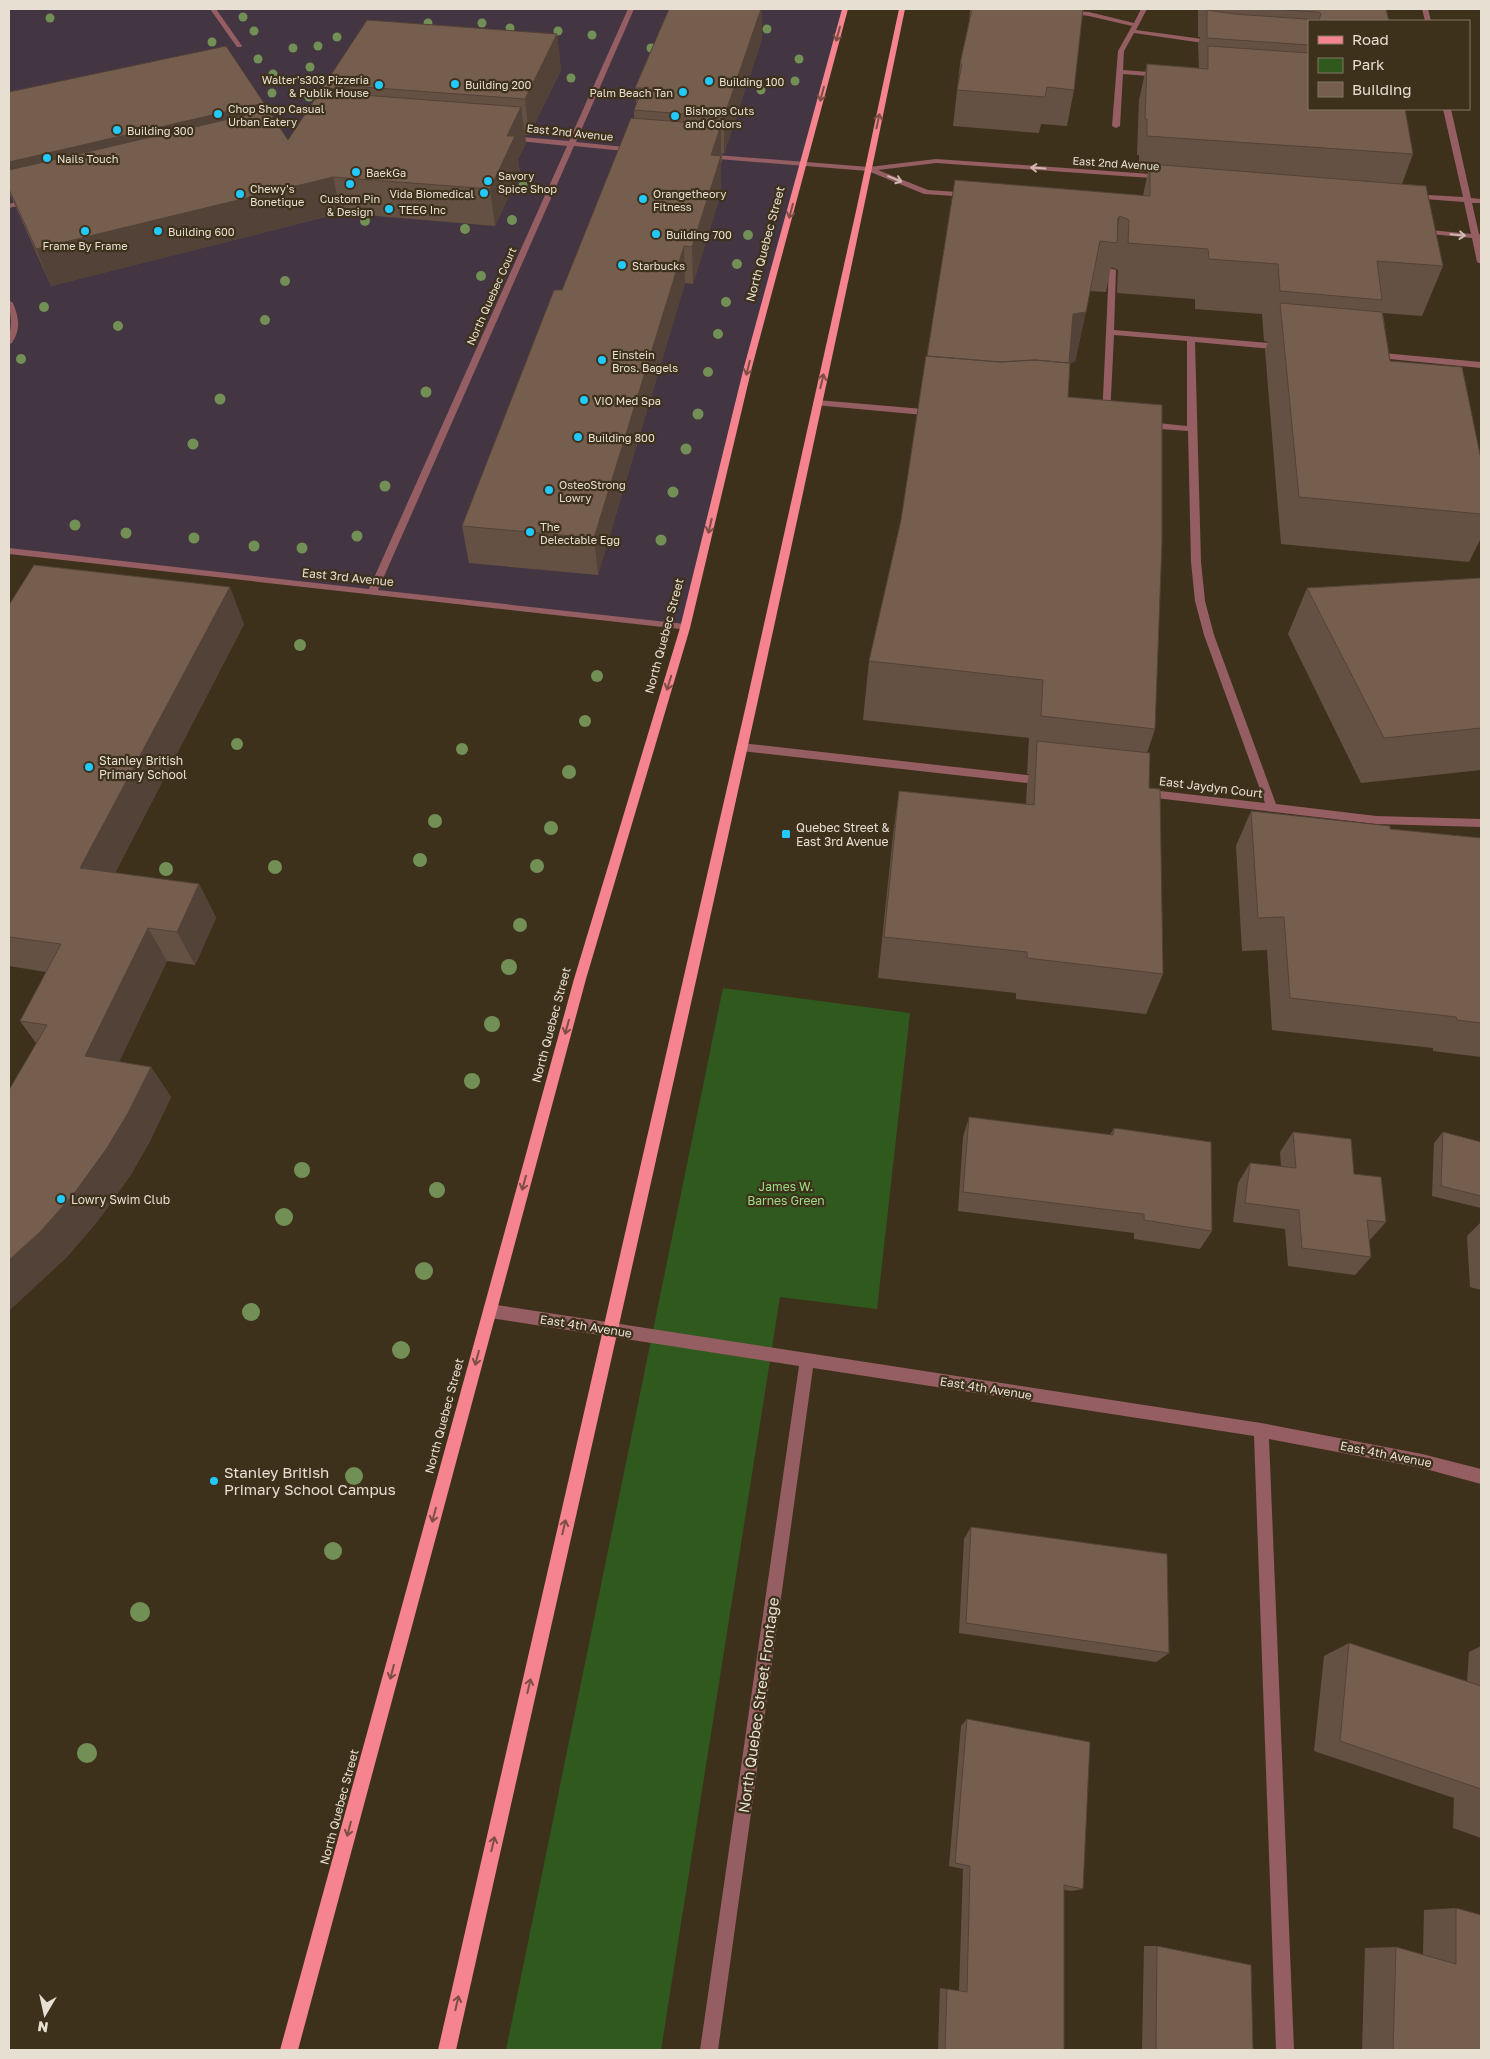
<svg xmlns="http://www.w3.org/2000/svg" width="1490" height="2059" font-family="'Golos Text',sans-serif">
<rect width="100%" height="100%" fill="#3e311c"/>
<!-- commercial -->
<path fill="#443542" d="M 9,9 L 845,9 L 685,628 L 9,551 Z"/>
<!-- green -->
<path fill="#30591e" d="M 723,988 L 910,1013 L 877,1309 L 780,1297 L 661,2050 L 506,2050 Z"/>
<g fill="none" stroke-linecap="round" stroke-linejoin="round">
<!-- minor -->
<path fill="#955e62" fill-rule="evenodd" d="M 210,9 L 216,9 L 242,46 L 241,47 L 237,47 Z
M 628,9 L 634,9 L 576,142 L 634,148 L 638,150 L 634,152 L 574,146 L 378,590 L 685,624 L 689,626 L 689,630 L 9,554 L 9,548 L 369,589 L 567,146 L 510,140 L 506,138 L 510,136 L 569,141 Z
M 1048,9 L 1089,12 L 1134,23 L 1141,9 L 1147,9 L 1136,30 L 1217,41 L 1220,43 L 1217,45 L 1134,33 L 1124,51 L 1123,70 L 1161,73 L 1165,75 L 1161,77 L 1123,74 L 1120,126 L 1116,128 L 1112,126 L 1118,51 L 1132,26 L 1089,16 L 1051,11 Z
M 1422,9 L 1428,9 L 1431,21 L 1425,21 Z
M 1443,109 L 1451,109 L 1471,198 L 1481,199 L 1481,203 L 1472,203 L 1479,234 L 1481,235 L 1481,264 L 1477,262 L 1472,238 L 1420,233 L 1416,231 L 1420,229 L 1471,234 L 1464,202 L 1411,198 L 1407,196 L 1411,194 L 1463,197 Z
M 703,154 L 869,167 L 936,159 L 1165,175 L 1169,177 L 1165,179 L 936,163 L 878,170 L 928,190 L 972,193 L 972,197 L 969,197 L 924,194 L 868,171 L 706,158 L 702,156 Z
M 31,198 L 35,200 L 34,202 L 9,208 L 9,204 Z
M 1109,268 L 1116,270 L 1114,330 L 1282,344 L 1286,347 L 1282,350 L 1195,342 L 1201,562 L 1205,601 L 1214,635 L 1276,804 L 1376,816 L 1481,819 L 1481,827 L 1376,824 L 1139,796 L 1137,793 L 1143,789 L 1265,803 L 1204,635 L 1195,601 L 1191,562 L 1188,431 L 1147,428 L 1142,425 L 1147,422 L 1187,426 L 1187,341 L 1114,335 L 1110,417 L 1108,419 L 1102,419 Z
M 9,300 L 13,303 C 19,318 21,329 12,343 L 9,344 L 11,322 Z
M 1372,352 L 1481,362 L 1481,368 L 1369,357 L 1368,355 Z
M 817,400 L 935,410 L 940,413 L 935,416 L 814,405 L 813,403 Z
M 741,743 L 1044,777 L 1050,781 L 1044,785 L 741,751 L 736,747 Z
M 490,1304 L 1261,1423 L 1422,1454 L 1481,1469 L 1481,1484 L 1422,1468 L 1269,1439 L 1294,2050 L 1276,2050 L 1254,1436 L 813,1368 L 718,2050 L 700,2050 L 799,1366 L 490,1318 L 485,1316 L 483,1311 L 485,1306 Z"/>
<!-- major -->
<path fill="#f5848f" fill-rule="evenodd" d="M 842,9 L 848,9 L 752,367 L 690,628 L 586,979 L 298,2050 L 280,2050 L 574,979 L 680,628 L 744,367 Z
M 899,9 L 905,9 C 765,691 608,1370 456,2050 L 438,2050 L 746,705 L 856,211 Z"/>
</g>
<!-- trees -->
<g fill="#728f56">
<circle cx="243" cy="17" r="4.5"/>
<circle cx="50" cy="18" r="4.5"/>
<circle cx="428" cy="23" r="4.5"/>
<circle cx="482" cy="23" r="4.5"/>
<circle cx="510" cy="28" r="4.5"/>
<circle cx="767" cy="29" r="4.5"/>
<circle cx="254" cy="31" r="4.5"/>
<circle cx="558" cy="31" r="4.5"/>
<circle cx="592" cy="35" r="4.5"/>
<circle cx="337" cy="37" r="4.5"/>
<circle cx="212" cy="42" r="4.5"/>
<circle cx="318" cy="46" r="4.5"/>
<circle cx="293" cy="48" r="4.5"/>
<circle cx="651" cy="48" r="4.5"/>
<circle cx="258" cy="59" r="4.5"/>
<circle cx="799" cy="59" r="4.5"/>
<circle cx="310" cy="67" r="4.5"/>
<circle cx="273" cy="74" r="4.5"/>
<circle cx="571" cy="78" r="4.5"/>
<circle cx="795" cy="81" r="4.5"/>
<circle cx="761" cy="90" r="4.5"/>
<circle cx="272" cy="93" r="4.5"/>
<circle cx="309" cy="97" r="4.5"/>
<circle cx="523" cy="185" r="4.5"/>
<circle cx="512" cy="220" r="5"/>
<circle cx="365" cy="221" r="5"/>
<circle cx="465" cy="229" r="5"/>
<circle cx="748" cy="235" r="5"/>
<circle cx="737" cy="264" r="5"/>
<circle cx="481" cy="276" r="5"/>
<circle cx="285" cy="281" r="5"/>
<circle cx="726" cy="302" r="5"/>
<circle cx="44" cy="307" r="5"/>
<circle cx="265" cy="320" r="5"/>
<circle cx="118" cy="326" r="5"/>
<circle cx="718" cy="334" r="5"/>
<circle cx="21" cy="359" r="5"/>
<circle cx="708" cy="372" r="5"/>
<circle cx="426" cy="392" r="5.5"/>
<circle cx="220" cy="399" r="5.5"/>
<circle cx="698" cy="414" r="5.5"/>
<circle cx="193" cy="444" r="5.5"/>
<circle cx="686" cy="449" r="5.5"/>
<circle cx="385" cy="486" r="5.5"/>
<circle cx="673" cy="492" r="5.5"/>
<circle cx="75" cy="525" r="5.5"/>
<circle cx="126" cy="533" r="5.5"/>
<circle cx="357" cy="536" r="5.5"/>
<circle cx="194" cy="538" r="5.5"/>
<circle cx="661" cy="540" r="5.5"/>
<circle cx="254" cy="546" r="5.5"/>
<circle cx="302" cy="548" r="5.5"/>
<circle cx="300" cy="645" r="6"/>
<circle cx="597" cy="676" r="6"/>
<circle cx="585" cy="721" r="6"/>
<circle cx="237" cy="744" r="6"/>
<circle cx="462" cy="749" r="6"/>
<circle cx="569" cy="772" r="7"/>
<circle cx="435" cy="821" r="7"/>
<circle cx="551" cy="828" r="7"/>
<circle cx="420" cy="860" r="7"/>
<circle cx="537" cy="866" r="7"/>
<circle cx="275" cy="867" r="7"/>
<circle cx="166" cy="869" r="7"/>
<circle cx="520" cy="925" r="7"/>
<circle cx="509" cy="967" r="8"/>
<circle cx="492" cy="1024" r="8"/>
<circle cx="472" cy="1081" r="8"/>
<circle cx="302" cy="1170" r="8"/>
<circle cx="437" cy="1190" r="8"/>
<circle cx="284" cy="1217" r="9"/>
<circle cx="424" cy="1271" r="9"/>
<circle cx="251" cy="1312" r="9"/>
<circle cx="401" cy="1350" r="9"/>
<circle cx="354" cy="1476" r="9"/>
<circle cx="333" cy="1551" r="9"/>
<circle cx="140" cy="1612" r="10"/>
<circle cx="87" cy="1753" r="10"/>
</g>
<!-- wall -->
<path fill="#655144" d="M 970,9 L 1083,9 L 1074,90 L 1067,126 L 1041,124 L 1039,133 L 953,126 L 960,64 L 969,22 Z
M 1198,9 L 1386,9 L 1309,21 L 1309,109 L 1413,154 L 1402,184 L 1443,266 L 1422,316 L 1383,313 L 1390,361 L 1481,459 L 1481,538 L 1469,562 L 1281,544 L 1265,350 L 1268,342 L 1264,341 L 1262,314 L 1195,309 L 1195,299 L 1117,293 L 1118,270 L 1111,267 L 1106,292 L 1090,291 L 1075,362 L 1070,363 L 1068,397 L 1155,729 L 1147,753 L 1163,974 L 1146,1014 L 1016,999 L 1016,993 L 878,978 L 893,835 L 899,791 L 1026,804 L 1027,785 L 1029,774 L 1027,774 L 1029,738 L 863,720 L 869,661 L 901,520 L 926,356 L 1143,196 L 1148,172 L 1139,172 L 1139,155 L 1137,155 L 1139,100 L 1147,64 L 1199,68 L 1198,45 L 1200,37 L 1198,37 Z
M 557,34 L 561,70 L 529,135 L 525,135 L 526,143 L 518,159 L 520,173 L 495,226 L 341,213 L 51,286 L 9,192 L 9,92 L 266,111 L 288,140 L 322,98 L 321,90 Z
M 762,39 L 724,154 L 722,153 L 722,161 L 721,164 L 721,193 L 693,284 L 685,283 L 598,575 L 469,563 L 462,526 L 562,290 L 634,118 L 634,110 L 636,104 L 635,88 Z
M 1481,578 L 1481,770 L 1361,783 L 1288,634 L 1307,588 Z
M 9,605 L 244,624 L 115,873 L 199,884 L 216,918 L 195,965 L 167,961 L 119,1062 L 151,1067 L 171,1097 L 149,1143 L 130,1176 L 97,1222 L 65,1259 L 36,1043 L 20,1021 L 46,972 L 9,966 Z
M 1251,811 L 1390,829 L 1481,838 L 1481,1057 L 1433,1051 L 1433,1048 L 1272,1030 L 1267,950 L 1242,951 L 1236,846 Z
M 969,1117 L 1110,1135 L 1114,1128 L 1212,1231 L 1200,1249 L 1134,1239 L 1134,1233 L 958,1211 L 963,1137 Z
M 1293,1132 L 1354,1174 L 1386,1222 L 1369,1241 L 1371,1257 L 1355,1275 L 1288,1266 L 1285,1229 L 1233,1222 L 1238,1183 L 1250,1163 L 1281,1166 L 1280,1152 Z
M 1443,1132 L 1481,1142 L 1481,1208 L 1432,1196 L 1434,1143 Z
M 1481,1222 L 1481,1290 L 1470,1287 L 1467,1236 Z
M 971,1527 L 1169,1653 L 1156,1662 L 959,1633 L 964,1539 Z
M 1349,1643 L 1467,1682 L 1469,1652 L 1481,1646 L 1481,1838 L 1453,1828 L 1454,1798 L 1314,1751 L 1324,1656 Z
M 967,1719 L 1083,1889 L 1072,1891 L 1064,1890 L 1064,2050 L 938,2050 L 940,1988 L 959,1991 L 963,1869 L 949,1866 L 961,1726 Z
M 1456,1908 L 1481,2050 L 1362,2050 L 1365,1948 L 1396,1947 L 1423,1955 L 1424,1910 Z
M 1144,1946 L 1157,1946 L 1253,2050 L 1142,2050 Z"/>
<!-- shaded-wall -->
<path fill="#534237" d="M 761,9 L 762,9 L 762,39 L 724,154 L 724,117 Z
M 557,34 L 561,70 L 529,135 L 525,99 Z
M 349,86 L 357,122 L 329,126 L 321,90 Z
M 264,103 L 273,139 L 9,189 L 9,162 Z
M 521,107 L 526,143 L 518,159 L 520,173 L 495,226 L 490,189 L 507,136 Z
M 721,125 L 721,193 L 693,284 L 692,247 L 711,155 Z
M 333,177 L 341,213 L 51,286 L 36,249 Z
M 1120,216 L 1115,242 L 1118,218 Z
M 684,246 L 685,283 L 598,575 L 594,538 Z
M 1086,312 L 1075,362 L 1066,363 L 1073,314 Z
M 230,587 L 244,624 L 100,902 L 80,868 Z
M 199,884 L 216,918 L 195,965 L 177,932 Z
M 148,928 L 167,961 L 107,1087 L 85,1056 Z
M 151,1067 L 171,1097 L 149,1143 L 130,1176 L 97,1222 L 65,1259 L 9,1311 L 9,1260 Z"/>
<!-- building -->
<path fill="#765e4f" stroke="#534237" d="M 669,9 L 761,9 L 724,117 L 634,110 L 643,88 L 635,88 Z
M 972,9 L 1083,9 L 1074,90 L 1047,87 L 1045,97 L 957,90 L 962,64 L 960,64 Z
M 1270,9 L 1386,9 L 1389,21 L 1309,21 L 1309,45 L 1207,38 L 1207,10 L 1234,14 L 1319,20 L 1321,14 L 1319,12 Z
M 367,20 L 557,34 L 525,99 L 349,86 L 321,90 Z
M 226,46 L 264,103 L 9,162 L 9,92 Z
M 1208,46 L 1309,53 L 1309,109 L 1405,109 L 1413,154 L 1147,136 L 1147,119 L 1145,119 L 1147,64 L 1208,69 Z
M 349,94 L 521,107 L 507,136 L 515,136 L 490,189 L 333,177 L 36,249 L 9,189 L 9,170 L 268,110 L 288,140 L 315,99 L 329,96 Z
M 631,118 L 721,125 L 711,155 L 721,156 L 692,247 L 684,246 L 594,538 L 462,526 L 554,290 L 562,290 Z
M 1150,164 L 1426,186 L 1443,266 L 1377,261 L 1382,300 L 1280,291 L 1278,264 L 1209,259 L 1208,249 L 1128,243 L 1129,220 L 1120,216 L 1118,218 L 1117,243 L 1100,241 L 1086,312 L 1073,314 L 1069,363 L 1035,360 L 1000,362 L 927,356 L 955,180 L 1150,196 Z
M 1280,303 L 1382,312 L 1390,361 L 1462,367 L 1481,459 L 1481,514 L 1299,497 Z
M 926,356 L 1000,362 L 1035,360 L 1070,363 L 1068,397 L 1162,405 L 1162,542 L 1155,729 L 1041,716 L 1043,680 L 869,661 L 901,520 Z
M 34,565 L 230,587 L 80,868 L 199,884 L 177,932 L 148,928 L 85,1056 L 151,1067 L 128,1113 L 107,1148 L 73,1195 L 39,1233 L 9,1260 L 9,1090 L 47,1025 L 20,1021 L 61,944 L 9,937 L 9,605 Z
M 1481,578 L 1481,728 L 1384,738 L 1307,588 Z
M 1037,741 L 1150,753 L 1149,788 L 1160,789 L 1163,974 L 1027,958 L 1027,952 L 884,937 L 899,791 L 1034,805 Z
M 1251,811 L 1390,826 L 1390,829 L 1481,838 L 1481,1023 L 1457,1020 L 1456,1017 L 1290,998 L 1284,917 L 1258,918 Z
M 969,1117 L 1113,1135 L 1114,1128 L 1211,1142 L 1212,1231 L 1144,1220 L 1144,1214 L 963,1192 Z
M 1293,1132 L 1351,1139 L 1354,1174 L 1381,1177 L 1386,1222 L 1367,1220 L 1371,1257 L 1302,1248 L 1299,1210 L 1245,1203 L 1250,1163 L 1296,1168 Z
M 1443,1132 L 1481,1142 L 1481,1196 L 1441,1186 Z
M 971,1527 L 1167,1554 L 1169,1653 L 966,1623 Z
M 1349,1643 L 1481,1686 L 1481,1789 L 1340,1741 Z
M 967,1719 L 1090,1742 L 1083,1889 L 1064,1885 L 1064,2050 L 945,2050 L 947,1989 L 967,1992 L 970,1866 L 955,1863 Z
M 1456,1908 L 1481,1915 L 1481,2050 L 1393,2050 L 1396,1947 L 1456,1964 Z
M 1157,1946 L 1251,1965 L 1253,2050 L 1156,2050 Z"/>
<!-- one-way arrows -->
<defs><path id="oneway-shaft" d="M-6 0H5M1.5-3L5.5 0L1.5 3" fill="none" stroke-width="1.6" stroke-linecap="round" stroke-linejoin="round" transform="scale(1.25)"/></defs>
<g stroke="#7e4e44">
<use href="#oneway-shaft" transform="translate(838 34) rotate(105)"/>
<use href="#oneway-shaft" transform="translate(822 94) rotate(105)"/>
<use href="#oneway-shaft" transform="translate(878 121) rotate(-78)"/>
<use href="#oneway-shaft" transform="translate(791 211) rotate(105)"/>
<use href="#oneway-shaft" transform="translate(748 368) rotate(104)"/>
<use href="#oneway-shaft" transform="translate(822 381) rotate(-77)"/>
<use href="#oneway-shaft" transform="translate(710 526) rotate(103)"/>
<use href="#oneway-shaft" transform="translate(669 683) rotate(107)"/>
<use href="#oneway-shaft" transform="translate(567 1027) rotate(105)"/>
<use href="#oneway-shaft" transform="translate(524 1183) rotate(105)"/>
<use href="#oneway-shaft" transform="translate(477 1358) rotate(105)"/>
<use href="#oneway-shaft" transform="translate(434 1515) rotate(105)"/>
<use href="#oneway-shaft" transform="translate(564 1527) rotate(-77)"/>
<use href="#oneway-shaft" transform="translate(392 1672) rotate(105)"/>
<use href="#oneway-shaft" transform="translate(529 1686) rotate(-77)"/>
<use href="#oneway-shaft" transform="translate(349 1829) rotate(105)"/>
<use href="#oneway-shaft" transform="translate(493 1844) rotate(-77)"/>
<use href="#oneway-shaft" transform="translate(457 2003) rotate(-77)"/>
</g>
<g stroke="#cfb8b1">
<use href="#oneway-shaft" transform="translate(1038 168) rotate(-176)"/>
<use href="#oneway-shaft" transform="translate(895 179) rotate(22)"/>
<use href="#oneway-shaft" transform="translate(1458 235) rotate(5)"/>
</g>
<!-- markers -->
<g fill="#21c9fd" stroke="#3e311c" stroke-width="2">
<circle cx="709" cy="81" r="5"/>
<circle cx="455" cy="84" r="5"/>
<circle cx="379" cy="85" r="5"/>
<circle cx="683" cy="92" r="5"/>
<circle cx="218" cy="114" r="5"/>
<circle cx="675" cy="116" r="5"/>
<circle cx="117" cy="130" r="5"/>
<circle cx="47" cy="158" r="5"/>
<circle cx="356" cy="172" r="5"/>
<circle cx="488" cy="181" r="5"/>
<circle cx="350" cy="184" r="5"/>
<circle cx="484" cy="193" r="5"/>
<circle cx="240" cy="194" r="5"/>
<circle cx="643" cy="199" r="5"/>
<circle cx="389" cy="209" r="5"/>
<circle cx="85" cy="231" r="5"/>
<circle cx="158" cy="231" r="5"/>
<circle cx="656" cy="234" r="5"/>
<circle cx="622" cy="265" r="5"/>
<circle cx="602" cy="360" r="5"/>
<circle cx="584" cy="400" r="5"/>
<circle cx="578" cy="437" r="5"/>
<circle cx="549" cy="490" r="5"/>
<circle cx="530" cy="532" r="5"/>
<circle cx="89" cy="767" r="5"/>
<rect x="781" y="829" width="10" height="10" rx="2.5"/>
<circle cx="61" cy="1199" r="5"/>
<circle cx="214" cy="1481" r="5"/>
</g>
<g text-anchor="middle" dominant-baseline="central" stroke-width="4.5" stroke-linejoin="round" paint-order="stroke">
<!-- far-poi labels -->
<g font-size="11" fill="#e8dfd3" stroke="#3e311c" text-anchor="start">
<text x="369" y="79" text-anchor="end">Walter's303 Pizzeria<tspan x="369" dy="13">&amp; Publik House</tspan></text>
<text x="719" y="81">Building 100</text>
<text x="465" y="84">Building 200</text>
<text x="673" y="92" text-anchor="end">Palm Beach Tan</text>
<text x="228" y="108">Chop Shop Casual<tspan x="228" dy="13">Urban Eatery</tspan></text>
<text x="685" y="110">Bishops Cuts<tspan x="685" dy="13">and Colors</tspan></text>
<text x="127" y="130">Building 300</text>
<text x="57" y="158">Nails Touch</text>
<text x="366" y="172">BaekGa</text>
<text x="498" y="175">Savory<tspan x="498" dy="13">Spice Shop</tspan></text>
<text x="250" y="188">Chewy's<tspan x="250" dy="13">Bonetique</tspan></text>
<text x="474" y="193" text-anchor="end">Vida Biomedical</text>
<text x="653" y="193">Orangetheory<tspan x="653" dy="13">Fitness</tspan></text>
<text x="350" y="198" text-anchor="middle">Custom Pin<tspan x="350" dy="13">&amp; Design</tspan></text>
<text x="399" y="209">TEEG Inc</text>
<text x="168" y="231">Building 600</text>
<text x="666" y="234">Building 700</text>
<text x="85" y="245" text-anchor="middle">Frame By Frame</text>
<text x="632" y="265">Starbucks</text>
<text x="612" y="354">Einstein<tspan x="612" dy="13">Bros. Bagels</tspan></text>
<text x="594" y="400">VIO Med Spa</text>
<text x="588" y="437">Building 800</text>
<text x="559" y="484">OsteoStrong<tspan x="559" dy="13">Lowry</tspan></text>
<text x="540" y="526">The<tspan x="540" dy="13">Delectable Egg</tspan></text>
</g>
<!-- far-street labels -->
<g font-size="11" fill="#e8dfd3" stroke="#3e311c">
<text transform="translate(570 132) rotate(6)">East 2nd Avenue</text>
<text transform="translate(1116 163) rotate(4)">East 2nd Avenue</text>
<text transform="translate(491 296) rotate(-66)">North Quebec Court</text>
</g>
<!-- street labels -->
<g font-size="12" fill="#e8dfd3" stroke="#3e311c">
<text transform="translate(765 244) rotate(-75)">North Quebec Street</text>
<text transform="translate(348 577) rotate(6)">East 3rd Avenue</text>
<text transform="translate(664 636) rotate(-75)">North Quebec Street</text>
<text transform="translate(1211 787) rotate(7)">East Jaydyn Court</text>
<text transform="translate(551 1025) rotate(-75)">North Quebec Street</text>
<text transform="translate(586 1326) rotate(9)">East 4th Avenue</text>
<text transform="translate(986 1388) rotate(9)">East 4th Avenue</text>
<text transform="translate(444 1416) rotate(-75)">North Quebec Street</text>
<text transform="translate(1386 1454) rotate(11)">East 4th Avenue</text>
<text transform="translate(339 1807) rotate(-75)">North Quebec Street</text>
</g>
<!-- poi labels -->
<g font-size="12" fill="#e8dfd3" stroke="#3e311c" text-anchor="start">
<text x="99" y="760">Stanley British<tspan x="99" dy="14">Primary School</tspan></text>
<text x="796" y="827">Quebec Street &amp;<tspan x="796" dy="14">East 3rd Avenue</tspan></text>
<text x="71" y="1199">Lowry Swim Club</text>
</g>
<!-- park labels -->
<g font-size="12" fill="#9ddc85" stroke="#3e311c">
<text x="786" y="1186">James W.<tspan x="786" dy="14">Barnes Green</tspan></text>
</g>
<!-- near-poi labels -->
<g font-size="15" fill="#e8dfd3" stroke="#3e311c" text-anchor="start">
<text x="224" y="1472">Stanley British<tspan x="224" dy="17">Primary School Campus</tspan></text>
</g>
<!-- near-street labels -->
<g font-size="15" fill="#e8dfd3" stroke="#3e311c">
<text transform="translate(758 1705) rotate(-82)">North Quebec Street Frontage</text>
</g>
</g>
<!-- border -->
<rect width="1490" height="2059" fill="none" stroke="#e8dfd3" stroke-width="20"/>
<!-- legend -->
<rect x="1308" y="20" width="162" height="90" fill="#3e311c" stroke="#827765"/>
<rect x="1318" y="36" width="25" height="8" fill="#f5848f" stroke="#827765"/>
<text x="1352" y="45" font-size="15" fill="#e8dfd3">Road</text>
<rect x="1318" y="58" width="25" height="15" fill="#30591e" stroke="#827765"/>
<text x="1352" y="70" font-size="15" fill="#e8dfd3">Park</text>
<rect x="1318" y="82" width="25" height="15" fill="#765e4f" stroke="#827765"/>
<text x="1352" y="95" font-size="15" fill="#e8dfd3">Building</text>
<!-- north arrow -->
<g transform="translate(45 2014) rotate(189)" stroke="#3e311c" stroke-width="4" paint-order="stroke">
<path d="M0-4L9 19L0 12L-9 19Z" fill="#e8dfd3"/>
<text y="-8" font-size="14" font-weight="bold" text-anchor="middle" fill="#e8dfd3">N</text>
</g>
</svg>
